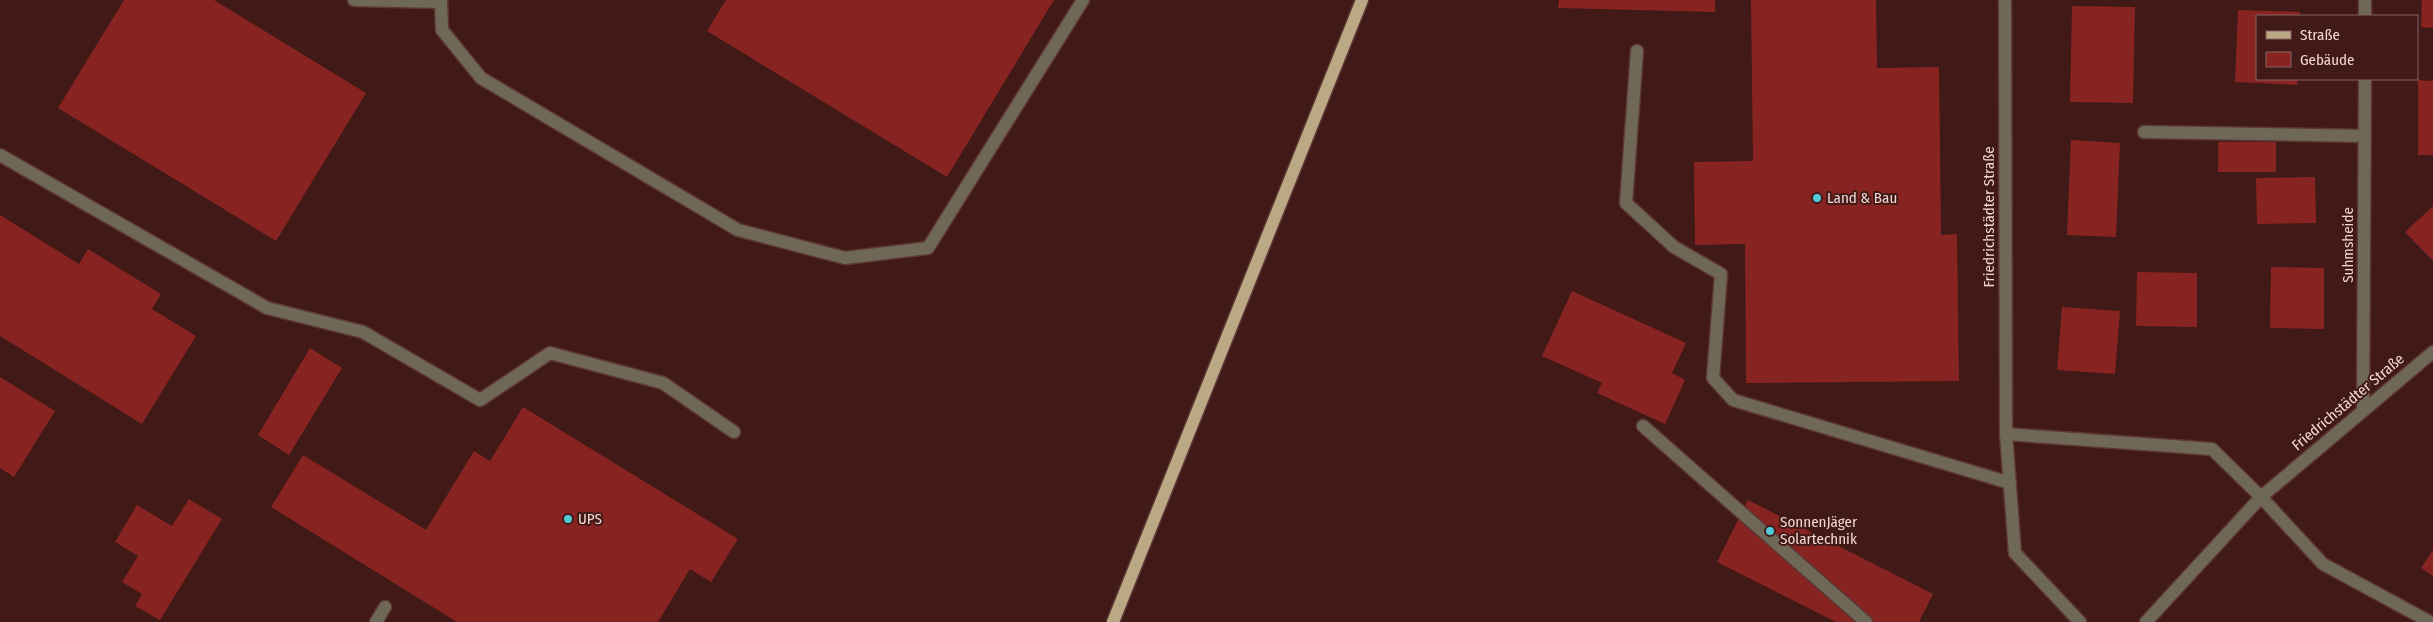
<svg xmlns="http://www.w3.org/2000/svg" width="2433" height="622" font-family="'Fira Sans Condensed',sans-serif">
<rect width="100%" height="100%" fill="#411916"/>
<!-- building -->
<path fill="#872422" d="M 124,0 L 214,0 L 366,93 L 276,241 L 58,108 Z
M 726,0 L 1054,0 L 947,177 L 707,31 Z
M 1559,0 L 1715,0 L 1715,12 L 1558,8 Z
M 1751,0 L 1876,0 L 1877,68 L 1939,67 L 1941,235 L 1957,234 L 1959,381 L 1746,383 L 1745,244 L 1695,245 L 1694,162 L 1753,161 Z
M 2422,0 L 2433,0 L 2433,28 L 2421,27 Z
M 2072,6 L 2135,7 L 2133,103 L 2070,102 Z
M 2238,10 L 2300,12 L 2300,16 L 2257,16 L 2257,79 L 2298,79 L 2297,85 L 2235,82 Z
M 2418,80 L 2433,81 L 2433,155 L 2418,155 Z
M 2071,140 L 2120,143 L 2116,237 L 2067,235 Z
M 2218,142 L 2276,142 L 2276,172 L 2218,172 Z
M 2315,177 L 2316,223 L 2257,224 L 2256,178 Z
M 2433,206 L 2433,261 L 2405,232 Z
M 0,215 L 79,264 L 88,249 L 161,294 L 152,309 L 196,336 L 142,424 L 0,336 Z
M 2271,267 L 2324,268 L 2324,329 L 2270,328 Z
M 2137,272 L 2197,273 L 2197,327 L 2136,326 Z
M 1572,291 L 1686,343 L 1672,373 L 1685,380 L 1665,424 L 1597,393 L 1602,383 L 1542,356 Z
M 2062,307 L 2120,311 L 2115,374 L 2057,370 Z
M 310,348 L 342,368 L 289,455 L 258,435 Z
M 0,377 L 55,411 L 14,477 L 0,468 Z
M 523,407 L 738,539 L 711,582 L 690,569 L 658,622 L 457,622 L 271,507 L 303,455 L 426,530 L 474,451 L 490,461 Z
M 189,499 L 222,519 L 160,620 L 135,606 L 142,594 L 122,582 L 138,556 L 115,542 L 137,505 L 172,526 Z
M 1748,500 L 1933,594 L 1919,622 L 1836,622 L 1717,562 Z
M 2433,550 L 2433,576 L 2421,568 Z"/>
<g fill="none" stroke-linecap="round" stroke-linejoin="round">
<defs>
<path id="minor" d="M 354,0 L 441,2
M 441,0 L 442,30 L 481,78 L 738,230 L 845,258 L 928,248 L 1083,0
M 2005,0 L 2006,434
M 2365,16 L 2365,0
M 1637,51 L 1626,203 L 1674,247 L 1721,274 L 1713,378 L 1733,400 L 2010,483
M 2144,132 L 2365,136
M 0,155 L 267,308 L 363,332 L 480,400 L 550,353 L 663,383 L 734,432
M 2363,411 L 2365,79
M 1643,426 L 1866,622
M 376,622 L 385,607
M 2080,622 L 2015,553 L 2006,434 L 2212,449 L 2261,497 L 2323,564 L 2430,622
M 2146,622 L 2261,497 L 2433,352"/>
<path id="major" d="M 1113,622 L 1362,0"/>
</defs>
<!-- minor casing -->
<use href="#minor" stroke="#5d3734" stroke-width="15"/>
<!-- major casing -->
<use href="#major" stroke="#5d3734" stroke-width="15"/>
<!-- minor -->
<use href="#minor" stroke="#706856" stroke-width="12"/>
<!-- major -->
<use href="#major" stroke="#baa984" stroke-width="12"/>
</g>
<!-- markers -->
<g fill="#52cbd9" stroke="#411916" stroke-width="2">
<circle cx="1817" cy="198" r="5"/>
<circle cx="568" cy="519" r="5"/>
<circle cx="1770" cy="531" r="5"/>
</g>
<g text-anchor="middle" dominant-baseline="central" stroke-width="4" stroke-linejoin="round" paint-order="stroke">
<!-- poi labels -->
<g font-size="15" fill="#f3d7d3" stroke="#411916" text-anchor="start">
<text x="1827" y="198">Land &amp; Bau</text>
<text x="578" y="519">UPS</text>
<text x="1780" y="522">SonnenJäger<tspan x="1780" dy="17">Solartechnik</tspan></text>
</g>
<!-- street labels -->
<g font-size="15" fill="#f3d7d3" stroke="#411916">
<text transform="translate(1989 217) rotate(-90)">Friedrichstädter Straße</text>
<text transform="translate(2348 245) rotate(-90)">Suhmsheide</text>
<text transform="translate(2348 402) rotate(-40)">Friedrichstädter Straße</text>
</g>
</g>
<!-- legend -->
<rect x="2256" y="15" width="162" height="65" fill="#411916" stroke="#886562"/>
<rect x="2266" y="31" width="25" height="8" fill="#baa984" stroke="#886562"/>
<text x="2300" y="40" font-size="15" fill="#f3d7d3">Straße</text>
<rect x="2266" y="52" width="25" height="15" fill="#872422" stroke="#886562"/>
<text x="2300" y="65" font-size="15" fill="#f3d7d3">Gebäude</text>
</svg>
